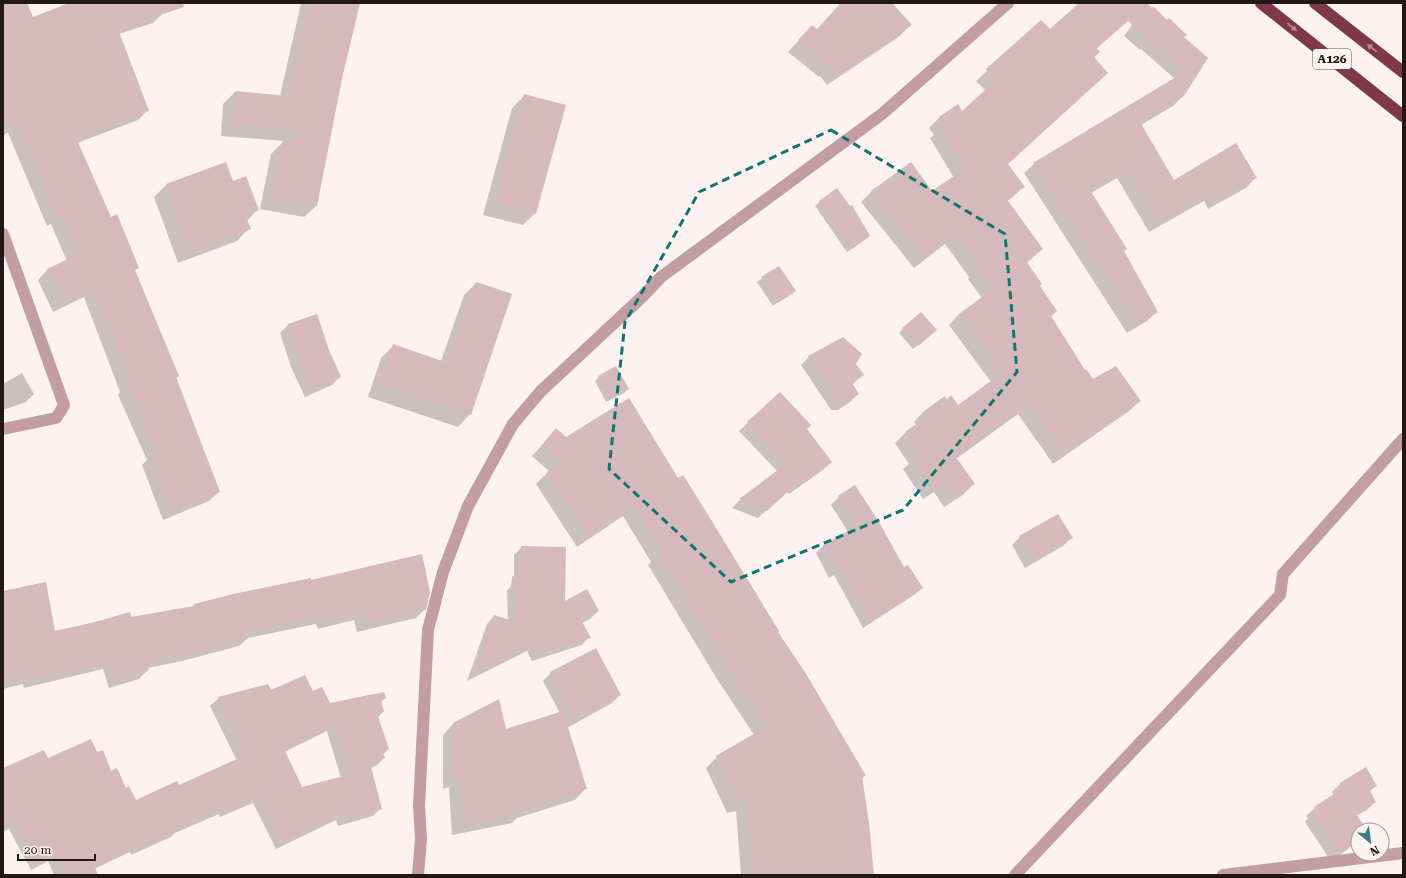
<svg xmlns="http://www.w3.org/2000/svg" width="1406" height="878" font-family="'Roboto Serif',serif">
<rect width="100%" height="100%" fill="#fdf1f2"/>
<!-- shadow -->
<path fill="#0003" fill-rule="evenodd" d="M 3,3 L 26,3 L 33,18 L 72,3 L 159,3 L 163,13 L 153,23 L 119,34 L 148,110 L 138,120 L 77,143 L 110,218 L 138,268 L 134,271 L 178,376 L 175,379 L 219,492 L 209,501 L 163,520 L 142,465 L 147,460 L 118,395 L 120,392 L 84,297 L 53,312 L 38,280 L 47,270 L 67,261 L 51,224 L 47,226 L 8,133 L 3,135 Z
M 301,3 L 359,3 L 341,79 L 316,206 L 304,217 L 260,209 L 271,154 L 284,141 L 221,136 L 223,104 L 235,92 L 280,96 Z
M 841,3 L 891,3 L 910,25 L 900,36 L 827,85 L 820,76 L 819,77 L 788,52 L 812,26 L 817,30 Z
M 1081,3 L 1135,3 L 1129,19 L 1096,49 L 1093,58 L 1007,164 L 1023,187 L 1013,197 L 1007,201 L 1042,249 L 1027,263 L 1039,286 L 1056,311 L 1050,317 L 1084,371 L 1093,381 L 1140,401 L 1129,411 L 1053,464 L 1018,414 L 956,459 L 973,484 L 963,495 L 944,507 L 934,492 L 923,499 L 903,469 L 909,464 L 895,443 L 906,432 L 916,425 L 914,422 L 924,411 L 947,400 L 958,407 L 991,382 L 949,325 L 959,314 L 982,298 L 968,279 L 969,277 L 945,244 L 914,268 L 861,202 L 872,191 L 932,193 L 954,178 L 930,138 L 934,135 L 929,128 L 940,117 L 962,112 L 986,91 L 976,81 L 1041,21 L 1050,31 Z
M 1139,15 L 1183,37 L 1207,58 L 1183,96 L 1173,106 L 1141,125 L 1173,181 L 1255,178 L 1246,188 L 1208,209 L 1204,201 L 1149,232 L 1117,178 L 1091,193 L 1157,312 L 1147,321 L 1127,333 L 1024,173 L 1034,164 L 1175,79 L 1141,49 L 1140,50 L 1124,36 Z
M 524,96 L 535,213 L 523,225 L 483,215 L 512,108 Z
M 225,163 L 232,183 L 257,210 L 247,221 L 249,228 L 237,241 L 178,263 L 154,197 L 166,185 Z
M 836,189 L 869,236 L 847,252 L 815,206 Z
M 778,267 L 794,291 L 773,306 L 757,282 Z
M 476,283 L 470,414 L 458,427 L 368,397 L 381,358 L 393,346 L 441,361 L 464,295 Z
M 316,315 L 328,351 L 340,377 L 332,385 L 305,397 L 291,367 L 280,333 L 288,325 Z
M 903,329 L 932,333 L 913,349 L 899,333 Z
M 809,357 L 855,364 L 862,375 L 852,385 L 858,394 L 850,402 L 838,410 L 831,410 L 801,365 Z
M 22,373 L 34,394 L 26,402 L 3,410 L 3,384 Z
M 599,377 L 628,389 L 624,393 L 606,402 L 595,381 Z
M 780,393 L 831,462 L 823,470 L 789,494 L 787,492 L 758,518 L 732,508 L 740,500 L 778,472 L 739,431 Z
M 556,430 L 566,438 L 677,479 L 777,632 L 865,775 L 862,779 L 873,875 L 741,875 L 736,811 L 727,813 L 706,768 L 717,757 L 754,735 L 717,679 L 648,565 L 651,562 L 623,516 L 577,547 L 536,484 L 549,471 L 532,456 Z
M 839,497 L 922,588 L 914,595 L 863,628 L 834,575 L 829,578 L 816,553 L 823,546 L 848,532 L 831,505 Z
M 1020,537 L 1071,538 L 1063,546 L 1025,568 L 1012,545 Z
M 522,547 L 564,602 L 598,611 L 590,619 L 582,623 L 589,637 L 582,645 L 532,661 L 527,651 L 467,681 L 487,624 L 494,616 L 508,620 L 507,591 L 511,586 L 512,577 L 514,575 L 514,555 Z
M 311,581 L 425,609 L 416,618 L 357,632 L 354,620 L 318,629 L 316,624 L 248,638 L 239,646 L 182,661 L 147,668 L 148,670 L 139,679 L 109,688 L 103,669 L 24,688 L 23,684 L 3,689 L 3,592 L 55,632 L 192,607 L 194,605 Z
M 551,673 L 620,695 L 612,703 L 567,728 L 586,788 L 575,800 L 517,818 L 512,823 L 452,835 L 449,787 L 443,789 L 443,735 L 454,723 L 505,730 L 560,713 L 543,681 Z
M 270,692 L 313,693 L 330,704 L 385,698 L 381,702 L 383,712 L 378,717 L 388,749 L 383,755 L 384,758 L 376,766 L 370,768 L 381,808 L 373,816 L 338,826 L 336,820 L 276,849 L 253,803 L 220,817 L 219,814 L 175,833 L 171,837 L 131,855 L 130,852 L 94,869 L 97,875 L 54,875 L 48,861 L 31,870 L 9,829 L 3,832 L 3,769 L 48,759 L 97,754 L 135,801 L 178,786 L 237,761 L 210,706 L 219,698 ZM 327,731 L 341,778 L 302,788 L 284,752 Z
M 1365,768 L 1376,785 L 1369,792 L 1375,802 L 1367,810 L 1356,816 L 1366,830 L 1358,830 L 1358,838 L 1356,841 L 1348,849 L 1331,861 L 1305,822 L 1308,818 L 1306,816 L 1315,808 L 1334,795 L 1332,792 L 1340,784 Z"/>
<!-- building -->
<path fill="#d5b9bc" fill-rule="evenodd" d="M 13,3 L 27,3 L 33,17 L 69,3 L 183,3 L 184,7 L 118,29 L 149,111 L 76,138 L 111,217 L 117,214 L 139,268 L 135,270 L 179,376 L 176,377 L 220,492 L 173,511 L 151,455 L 157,452 L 127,384 L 130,383 L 94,288 L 63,303 L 47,269 L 79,254 L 61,215 L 57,217 L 18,124 L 10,127 L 3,110 L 3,7 Z
M 310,3 L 360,3 L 342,79 L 317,206 L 271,197 L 283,141 L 310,131 L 232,124 L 235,91 L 288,96 Z
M 841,3 L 892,3 L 912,25 L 839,75 L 831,66 L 830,67 L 798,40 L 812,25 L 817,29 Z
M 1079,3 L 1147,3 L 1152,8 L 1153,6 L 1167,20 L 1169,18 L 1187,35 L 1184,37 L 1208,58 L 1184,96 L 1140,122 L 1174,180 L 1236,143 L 1257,178 L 1218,200 L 1213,192 L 1159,223 L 1127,169 L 1090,190 L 1127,249 L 1124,251 L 1158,312 L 1137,324 L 1033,163 L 1186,71 L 1128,21 L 1097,48 L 1100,52 L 1094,57 L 1108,73 L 1008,164 L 1025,187 L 1006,198 L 1043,249 L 1026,261 L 1042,284 L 1040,286 L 1057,311 L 1051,316 L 1085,370 L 1086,369 L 1093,379 L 1116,366 L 1141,401 L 1064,454 L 1029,404 L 956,457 L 975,484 L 955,497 L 945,482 L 934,489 L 913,458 L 920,454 L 905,432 L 928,416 L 924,411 L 945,396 L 947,399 L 951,395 L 958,405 L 1002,373 L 959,314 L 993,289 L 978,267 L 980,266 L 956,234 L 925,258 L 871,191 L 911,162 L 932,191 L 966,168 L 940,127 L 944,124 L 939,117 L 958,104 L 962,111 L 996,80 L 986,69 L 1041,20 L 1050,29 Z
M 524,94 L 566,105 L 536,214 L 495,203 Z
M 226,162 L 233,181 L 246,176 L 259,210 L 245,215 L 251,229 L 190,251 L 166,184 Z
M 837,188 L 850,206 L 852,205 L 870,236 L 852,249 L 819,201 Z
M 779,266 L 796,291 L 778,303 L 761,277 Z
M 476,282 L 512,294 L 471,415 L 379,384 L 393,344 L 448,363 Z
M 921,312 L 937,330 L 918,346 L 902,328 Z
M 317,314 L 329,350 L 341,377 L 313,390 L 299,358 L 288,324 Z
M 843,337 L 862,354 L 856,364 L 864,375 L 852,383 L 859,394 L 841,406 L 808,356 Z
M 616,366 L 629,389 L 611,399 L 598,376 Z
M 780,392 L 811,425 L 807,429 L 832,462 L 798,487 L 796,484 L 767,511 L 739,499 L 786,464 L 747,422 Z
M 629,398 L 678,478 L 683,475 L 710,518 L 779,631 L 778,632 L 805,672 L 866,776 L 862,776 L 869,823 L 874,875 L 753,875 L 747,800 L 738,802 L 716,756 L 767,726 L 728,668 L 658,553 L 662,551 L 634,506 L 588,536 L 547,472 L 563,462 L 542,445 L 556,428 L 566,437 Z
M 855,485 L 879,522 L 904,567 L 908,565 L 923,588 L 871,621 L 842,568 L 837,571 L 823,545 L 857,526 L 838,496 Z
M 1058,514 L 1073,538 L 1033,560 L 1019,536 Z
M 521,546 L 566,547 L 565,601 L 587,589 L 599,611 L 581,620 L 591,638 L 540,653 L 535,644 L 474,675 L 494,615 L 516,622 L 514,582 L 519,582 L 519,568 L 521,568 Z
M 422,554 L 430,592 L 426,610 L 366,623 L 363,612 L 326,621 L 325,615 L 248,631 L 249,637 L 192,653 L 147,661 L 149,670 L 118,680 L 112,661 L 33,679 L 32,676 L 3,683 L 3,591 L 46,582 L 55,631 L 95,622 L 130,612 L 131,617 L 194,606 L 194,604 L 233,594 L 311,578 L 311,580 Z
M 596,648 L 621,695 L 576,720 L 550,672 Z
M 305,675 L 313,691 L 322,687 L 330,703 L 384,692 L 386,698 L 381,701 L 384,712 L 377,713 L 389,749 L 383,752 L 385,758 L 370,763 L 382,809 L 346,819 L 344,812 L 284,842 L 261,795 L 228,810 L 227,806 L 179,827 L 180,829 L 140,848 L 139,845 L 94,865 L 98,875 L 65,875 L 56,854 L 40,863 L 17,822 L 3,828 L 3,768 L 44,750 L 48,758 L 91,739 L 97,752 L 103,750 L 111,771 L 117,768 L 126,788 L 129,786 L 136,800 L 177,781 L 179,785 L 246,755 L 218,697 L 268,684 L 271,690 ZM 335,724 L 351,774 L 302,787 L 284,749 Z
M 499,699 L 506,729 L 563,711 L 587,789 L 524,809 L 524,812 L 463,824 L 460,777 L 454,779 L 453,723 Z
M 1366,767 L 1377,786 L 1370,790 L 1376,802 L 1356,814 L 1367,830 L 1358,830 L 1358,841 L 1340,853 L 1312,813 L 1316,810 L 1314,807 L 1343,788 L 1340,783 Z"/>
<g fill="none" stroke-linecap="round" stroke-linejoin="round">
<!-- lane -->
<path stroke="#c29da1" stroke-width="12" d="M 1223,875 L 1403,853"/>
<!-- street -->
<path stroke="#c29da1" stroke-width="12" d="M 3,234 L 64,405 L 60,412 L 56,418 L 3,429
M 418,875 L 421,839 L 419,806 L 428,630 L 443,572 L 468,506 L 513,424 L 541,391 L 642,297 L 661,277 L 882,114 L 1008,3
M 1015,875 L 1280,595 L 1283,574 L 1403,439"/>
<!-- highway -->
<path stroke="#7f3846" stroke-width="12" d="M 1261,3 L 1403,116
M 1315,3 L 1403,72"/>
</g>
<!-- one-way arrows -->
<defs><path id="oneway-solid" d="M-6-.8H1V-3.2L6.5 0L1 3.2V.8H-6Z"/></defs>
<g fill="#b88b93">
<use href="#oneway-solid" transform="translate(1292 27) rotate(39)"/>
<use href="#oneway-solid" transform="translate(1372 48) rotate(-142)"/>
</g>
<!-- marked area -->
<path fill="none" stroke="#0f766e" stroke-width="3" stroke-dasharray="8 5" stroke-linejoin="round" d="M 831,130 L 1005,234 L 1017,372 L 903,510 L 731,582 L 609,469 L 625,322 L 699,192 Z"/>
<g text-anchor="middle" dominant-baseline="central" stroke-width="3" stroke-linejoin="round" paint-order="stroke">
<!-- shield labels -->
<rect fill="#fdf1f2" stroke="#635859" stroke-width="1" x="1313" y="49" width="38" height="20" rx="3"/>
<g font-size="12" font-weight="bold" fill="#211718">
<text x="1332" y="59">A126</text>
</g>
</g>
<!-- border -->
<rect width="1406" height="878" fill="none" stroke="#211718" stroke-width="8"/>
<!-- north arrow -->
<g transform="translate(1370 842) rotate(151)"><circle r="19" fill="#fdf1f2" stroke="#a59a9b"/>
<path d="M0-3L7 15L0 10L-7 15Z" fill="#377f7c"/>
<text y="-6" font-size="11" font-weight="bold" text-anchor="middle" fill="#211718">N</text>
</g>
<!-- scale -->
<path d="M18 854v6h77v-6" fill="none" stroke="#211718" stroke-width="2"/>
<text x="24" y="854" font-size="12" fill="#211718" stroke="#fdf1f2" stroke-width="3" paint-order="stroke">20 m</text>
</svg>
